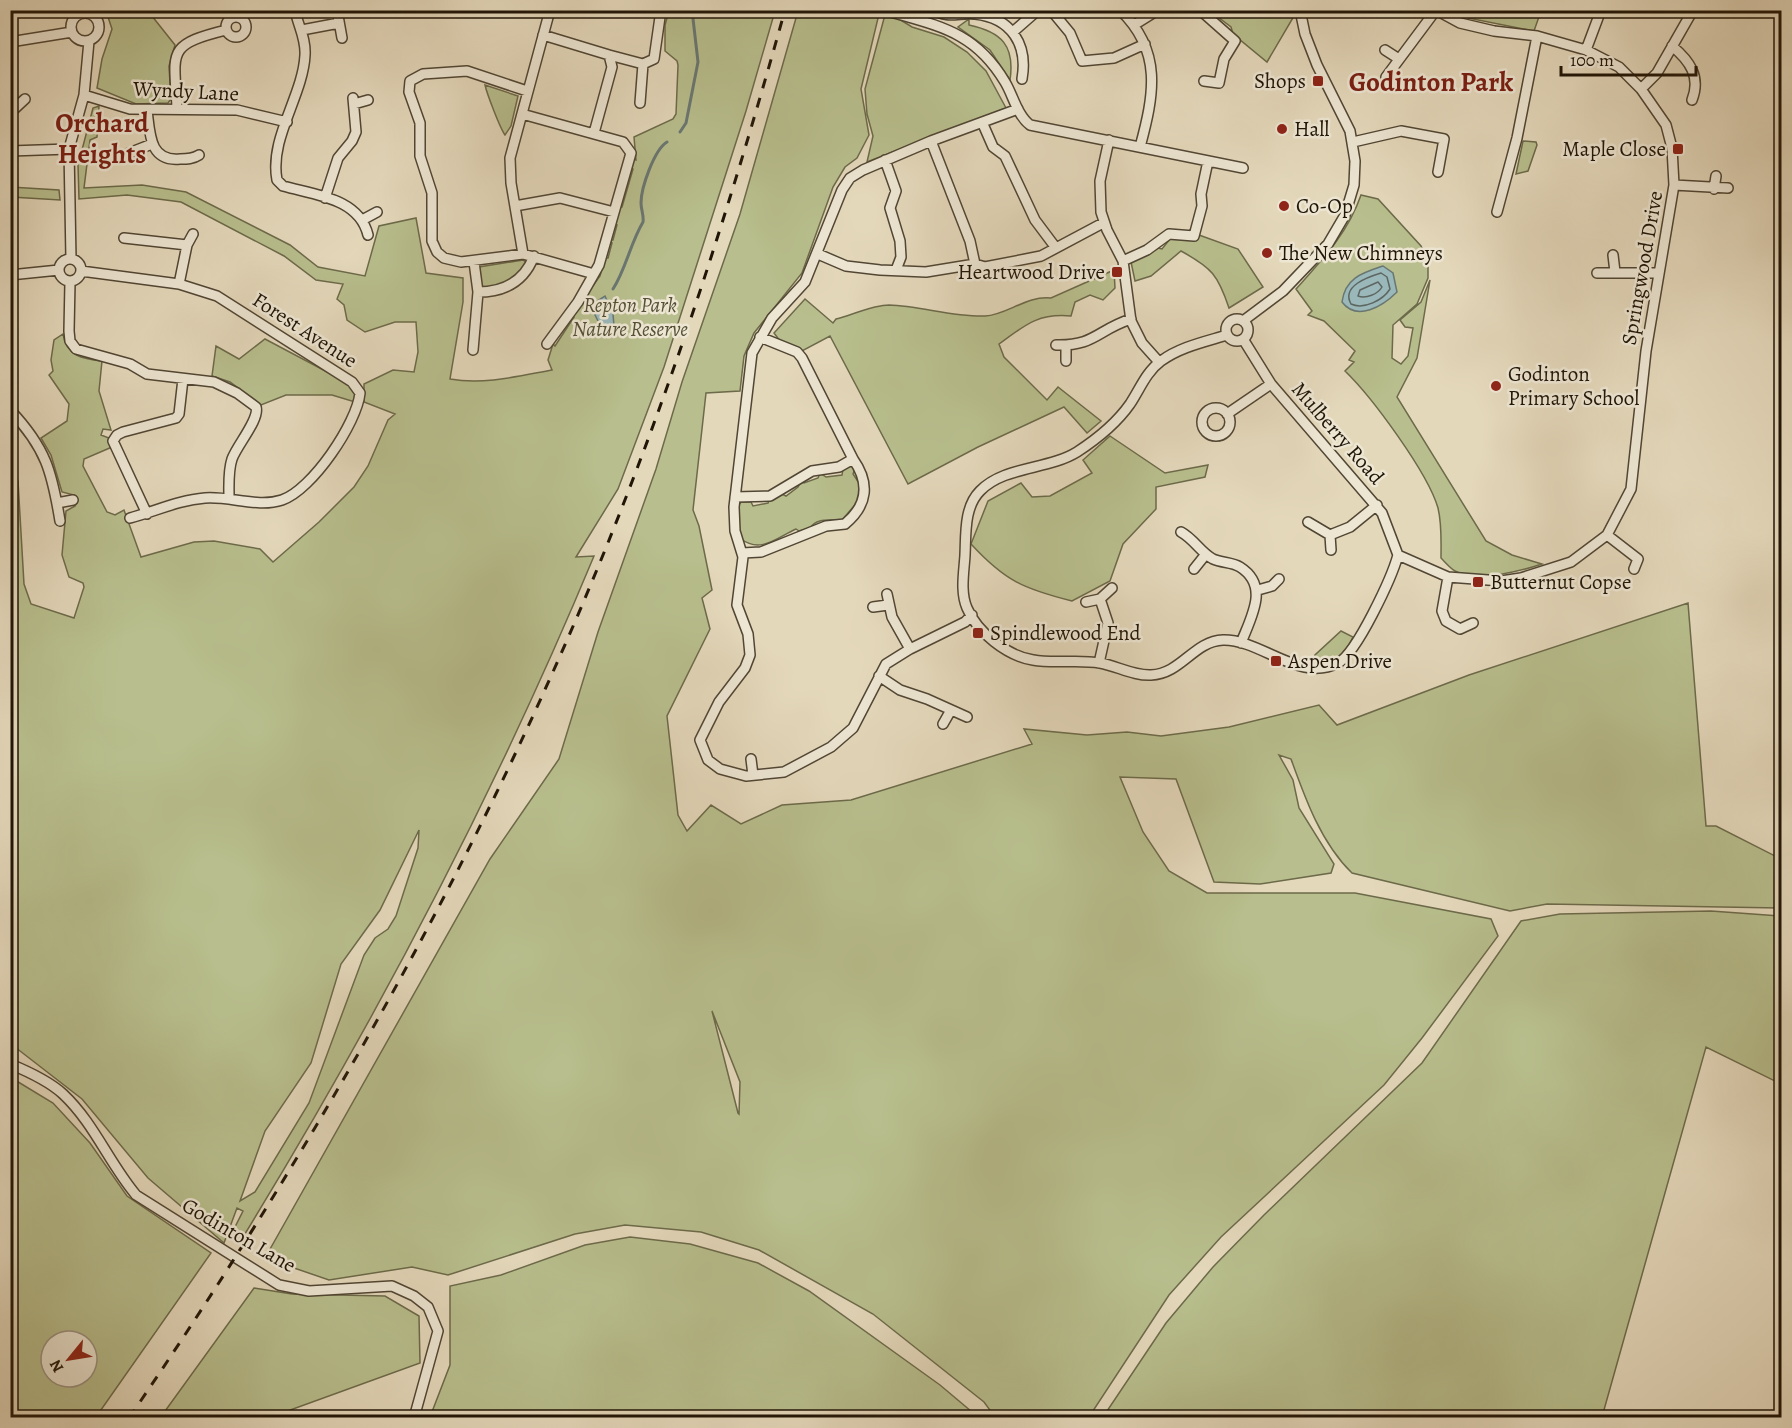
<svg xmlns="http://www.w3.org/2000/svg" width="1792" height="1428" font-family="Alegreya,serif">
<rect width="100%" height="100%" fill="#e4d8bb"/>
<filter id="stains"><feTurbulence type="fractalNoise" baseFrequency=".00333" numOctaves="4"/><feColorMatrix values="0 0 0 0 .2 0 0 0 0 .09 0 0 0 0 .02 0 0 0 .5 -.17"/></filter>
<radialGradient id="worn" r=".72"><stop offset=".6" stop-color="#630" stop-opacity="0"/><stop offset="1" stop-color="#630" stop-opacity=".3"/></radialGradient>
<!-- green -->
<path fill="#b8be8d" stroke="#6c6a4a" stroke-width="1.5" fill-rule="evenodd" d="M 868,10 L 879,14 L 861,89 L 869,135 L 857,158 L 845,167 L 833,187 L 802,273 L 754,333 L 744,356 L 740,391 L 706,393 L 693,510 L 699,526 L 712,590 L 702,598 L 710,629 L 667,716 L 678,815 L 687,831 L 711,805 L 741,824 L 782,805 L 851,800 L 1032,744 L 1024,729 L 1087,735 L 1127,732 L 1161,736 L 1229,727 L 1319,705 L 1337,725 L 1469,675 L 1688,603 L 1706,826 L 1716,826 L 1781,859 L 1781,908 L 1547,904 L 1510,911 L 1352,873 C 1321,843 1305,798 1291,759 L 1279,755 L 1293,780 L 1299,808 L 1334,864 L 1331,873 L 1260,884 L 1214,882 L 1176,779 L 1120,777 L 1143,832 L 1169,871 L 1207,893 L 1355,893 L 1491,919 L 1498,936 L 1422,1038 L 1384,1085 L 1221,1237 L 1169,1295 L 1089,1417 L 995,1417 L 984,1402 L 873,1314 L 759,1250 L 701,1232 L 625,1225 L 575,1234 L 448,1275 L 412,1267 L 329,1280 L 265,1258 L 490,859 L 559,759 L 598,632 L 656,469 L 682,382 L 740,214 L 798,11 ZM 712,1011 L 740,1082 L 739,1114 L 738,1113 Z
M 106,11 L 148,11 L 175,45 L 169,66 L 171,99 L 168,103 L 136,104 L 97,88 L 102,59 L 112,29 Z
M 669,11 L 775,11 L 746,111 L 664,367 L 618,489 L 576,557 L 594,556 C 495,794 375,1022 240,1242 L 230,1237 L 243,1211 L 237,1208 L 224,1243 L 148,1178 L 82,1099 L 11,1044 L 10,461 L 18,481 L 24,584 L 31,604 L 74,618 L 84,587 L 83,583 L 69,577 L 62,555 L 66,511 L 75,506 L 74,495 L 62,492 L 51,455 L 41,438 L 67,421 L 69,404 L 49,375 L 53,371 L 51,360 L 54,340 L 63,334 C 66,356 83,359 102,361 L 99,391 L 111,430 L 103,429 L 101,435 L 109,438 L 112,447 L 84,459 L 83,466 L 107,512 L 115,515 L 124,510 L 141,557 L 194,542 L 214,541 L 260,549 L 273,562 L 319,522 L 354,487 L 368,466 L 388,420 L 395,414 L 364,402 L 364,384 L 393,370 L 414,372 L 418,352 L 416,322 L 395,322 L 365,332 L 347,320 L 344,305 L 337,299 L 343,284 L 316,280 L 284,256 L 181,202 L 127,195 L 79,199 L 78,165 L 93,108 L 99,106 L 97,137 L 90,140 L 84,188 L 142,185 L 186,192 L 290,245 L 318,267 L 365,276 L 379,226 L 416,218 L 426,273 L 463,278 L 463,302 L 450,379 C 484,385 519,376 552,370 L 548,360 L 553,344 L 555,346 L 574,317 L 572,315 L 600,276 L 605,258 L 608,258 L 612,243 L 610,240 L 613,240 L 617,225 L 615,224 L 619,207 L 622,207 L 633,169 L 630,167 L 633,159 L 636,160 L 634,137 L 673,119 L 676,114 L 678,65 L 677,61 L 665,51 L 665,25 ZM 419,830 L 418,848 L 396,916 L 388,929 L 375,938 L 364,955 L 309,1103 L 255,1192 L 240,1201 L 265,1131 L 311,1063 L 341,964 L 380,910 Z
M 886,11 L 912,27 L 944,37 L 967,52 L 986,71 L 1006,108 L 867,162 L 873,136 L 867,114 L 865,89 Z
M 1210,11 L 1294,11 L 1294,16 L 1267,62 L 1233,34 L 1231,27 Z
M 1470,11 L 1471,10 L 1541,11 L 1534,31 L 1468,18 Z
M 969,19 L 969,25 C 1002,32 1015,46 1010,80 L 990,50 L 958,27 Z
M 485,85 L 518,96 L 511,126 L 505,135 C 500,128 487,94 485,85 Z
M 1523,141 L 1536,142 L 1537,145 L 1528,171 L 1516,174 Z
M 10,187 L 59,190 L 60,200 L 11,197 Z
M 1361,195 L 1378,199 L 1421,246 L 1428,261 L 1428,278 L 1417,304 L 1393,325 L 1392,358 L 1401,364 L 1408,356 L 1413,328 L 1405,327 L 1400,320 L 1421,302 L 1430,280 L 1417,358 L 1397,397 L 1486,541 L 1512,555 L 1542,564 C 1521,571 1476,583 1455,571 C 1450,568 1445,562 1441,558 C 1441,542 1442,524 1438,508 C 1428,473 1372,397 1345,371 L 1354,362 L 1349,360 L 1355,351 L 1324,321 L 1308,315 L 1312,311 L 1296,289 C 1322,260 1348,233 1361,195 Z
M 1199,235 L 1238,249 L 1263,287 L 1229,308 C 1218,275 1212,268 1181,251 L 1151,276 L 1135,281 L 1131,262 L 1158,248 L 1162,249 L 1170,239 L 1193,240 Z
M 523,260 L 527,263 C 511,283 507,287 480,287 L 479,267 Z
M 1114,270 L 1115,288 L 1103,300 L 1090,295 L 1075,302 L 1071,316 C 1038,313 1025,325 999,344 L 1004,357 L 1047,400 L 1058,387 L 1101,421 L 1087,433 L 1064,407 L 978,447 L 908,484 L 830,336 L 802,351 L 780,341 L 774,333 L 805,299 L 833,323 L 836,319 C 852,315 873,305 889,305 C 921,306 952,317 985,316 C 1007,315 1027,295 1051,298 Z
M 265,339 L 350,384 L 355,395 L 355,402 L 332,395 L 286,395 L 261,405 L 230,382 L 212,376 L 216,346 L 239,359 Z
M 1110,436 L 1165,473 L 1208,465 L 1205,477 L 1156,487 L 1156,509 L 1123,544 L 1110,581 L 1072,601 C 1024,589 1005,581 971,544 L 988,501 L 1021,483 L 1032,497 L 1050,496 L 1092,473 L 1083,460 Z
M 850,465 L 855,469 L 853,474 L 861,486 L 860,499 L 842,520 C 830,521 817,517 810,528 L 799,531 L 796,529 C 778,537 761,554 741,539 L 736,509 L 741,502 L 751,502 L 753,506 L 768,503 L 770,499 L 782,494 L 786,496 L 798,487 L 801,481 L 804,483 L 818,478 L 820,473 L 826,477 L 842,475 L 843,469 Z
M 1341,631 L 1353,637 C 1344,656 1335,664 1313,664 L 1315,655 Z
M 1711,911 L 1781,916 L 1781,1084 L 1706,1047 L 1602,1417 L 1103,1417 L 1166,1323 L 1213,1267 L 1264,1215 L 1422,1063 L 1521,921 L 1560,914 Z
M 10,1077 L 53,1103 L 90,1143 L 127,1196 L 211,1253 L 96,1417 L 11,1417 ZM 51,1341 L 87,1341 L 87,1377 L 51,1377 Z
M 630,1237 L 690,1244 L 758,1263 L 809,1291 L 940,1385 L 978,1417 L 430,1417 L 450,1365 L 450,1286 L 501,1275 L 585,1245 Z
M 254,1288 L 292,1294 L 385,1296 L 419,1316 L 420,1363 L 271,1417 L 160,1418 Z"/>
<!-- water -->
<path fill="#9ab8ba" stroke="#697772" stroke-width="1.5" d="M 1383,266 L 1393,273 L 1397,292 C 1383,306 1357,322 1342,302 C 1345,278 1362,273 1383,266 Z
M 605,296 L 613,314 L 614,326 L 608,331 L 602,329 L 592,309 L 594,303 Z"/>
<g fill="none" stroke-linecap="round" stroke-linejoin="round">
<!-- shore -->
<path stroke="#5d6660" stroke-width="1.5" d="M 1381,273 L 1387,277 L 1390,289 C 1383,300 1364,310 1351,304 C 1341,286 1368,277 1381,273 Z
M 1378,282 L 1382,287 C 1378,294 1366,299 1358,296 L 1360,290 Z"/>
<!-- stream -->
<path stroke="#697772" stroke-width="3" d="M 680,132 L 686,123 L 698,62 L 692,10
M 613,289 C 626,269 630,244 643,222 C 644,215 641,210 641,203 C 641,188 654,150 667,142"/>
<defs>
<path id="minor" d="M 295,10 C 298,26 306,38 305,55 C 303,96 269,138 277,180 L 283,186 C 315,195 359,198 368,235
M 337,10 L 342,38
M 884,10 C 937,26 974,30 1005,82 C 1013,95 1017,115 1030,125 L 1243,168
M 934,10 C 946,19 962,12 975,14 C 1012,18 1028,45 1022,79
M 1051,10 L 1070,33 L 1082,61 L 1114,58 L 1145,44
M 1120,10 C 1163,51 1154,95 1140,147
M 1200,10 L 1235,41 L 1224,59 L 1219,83 L 1204,81
M71 27a14 14 0 1 1 28 0a14 14 0 1 1-28 0Z
M226 27a10 10 0 1 1 20 0a10 10 0 1 1-20 0Z
M 1134,25 L 1158,10
M 302,30 L 339,23
M 1014,31 L 1038,10
M 543,35 L 609,55 L 612,67 L 594,133
M 10,42 L 72,32
M 1672,46 C 1690,61 1701,77 1692,100
M 1385,50 L 1399,59
M 1586,50 L 1601,10
M 609,55 L 643,64 L 654,59 L 661,10
M 1386,77 L 1436,10 L 1460,23 L 1494,31 L 1537,36 L 1586,50 L 1619,67 L 1641,89 L 1666,125 L 1672,148 L 1674,185 L 1646,351 L 1631,489 L 1607,535 L 1571,562 L 1521,578 L 1501,581 L 1448,577 L 1398,555
M 1641,89 L 1657,73 L 1693,10
M 527,91 L 467,71 L 423,74 L 410,81 L 409,92 L 420,123 L 420,156 L 432,193 L 432,241 L 437,252 L 444,258 L 461,262 L 523,254 L 594,274
M 84,95 L 130,109 L 237,110 L 287,122
M 640,103 L 643,64
M 354,104 L 368,100
M 177,107 C 174,51 166,45 226,30
M 147,110 C 150,133 149,162 180,159 C 187,159 193,159 199,155
M 10,113 L 25,99
M 522,114 L 623,142 L 631,153 L 599,265 L 578,302 L 547,344
M 982,122 L 993,147 L 1005,156 L 1035,220 L 1056,248
M 1109,140 L 1100,181 L 1101,212 L 1107,230 L 1123,261 L 1131,321 L 1142,343 L 1159,362
M 931,141 L 970,241 L 975,264
M 1353,142 L 1401,131 L 1444,139 L 1438,172
M 10,151 L 69,149
M 129,153 L 152,144
M 885,160 L 896,191 L 890,208 L 900,241 L 901,257 L 896,270
M 1674,185 L 1728,188
M 1714,189 L 1716,176
M 325,198 L 338,158 L 352,141 L 356,132 L 353,98
M 515,206 L 560,198 L 614,212
M 1497,212 L 1517,138 L 1537,36
M 364,219 L 377,212
M 124,238 L 187,245
M 523,254 L 511,183 L 510,158 L 550,10
M 818,254 L 846,266 L 880,270 L 926,272 L 975,264 L 985,267 L 1041,256 L 1103,223
M 1613,255 L 1615,272
M59 270a11 11 0 1 1 22 0a11 11 0 1 1-22 0Z
M 71,259 L 69,149 L 84,95 L 89,41
M 1123,261 L 1147,250 L 1169,234 L 1194,236 L 1202,206 L 1201,194 L 1208,161
M 81,271 L 179,284 L 217,296 L 352,382 L 360,393 C 357,423 312,490 282,500 C 258,508 230,496 205,498 C 179,500 156,511 130,518
M 1597,273 L 1658,273
M 10,275 L 59,270
M 70,282 L 69,331 L 70,341 L 76,349 L 130,364 L 147,374 L 214,382 L 237,393 L 256,407 C 260,419 237,445 232,459 C 228,471 229,485 229,497
M 179,284 L 187,245 L 193,234
M 478,292 C 504,292 524,282 534,256
M1226 330a11 11 0 1 1 22 0a11 11 0 1 1-22 0Z
M 1243,321 L 1283,291 L 1328,244 L 1345,215 L 1354,185 L 1355,161 L 1350,131 L 1317,65 L 1305,34 L 1300,10
M 1227,335 C 1204,342 1180,347 1161,361 C 1146,372 1140,389 1130,404 C 1116,424 1097,439 1077,452 C 1048,470 1004,466 980,491 C 964,507 966,534 965,555 C 964,572 960,592 967,608 C 977,632 1007,656 1033,660 C 1055,664 1078,659 1100,663 C 1117,666 1134,676 1151,675 C 1181,674 1194,641 1223,640 C 1261,639 1299,683 1338,663 C 1357,653 1392,577 1398,555
M 760,337 L 797,352 L 802,358 L 853,459
M 1243,339 L 1271,384 L 1382,513 L 1398,555
M 1056,345 C 1095,346 1097,330 1131,319
M 1066,345 L 1066,361
M 473,350 L 478,292 L 474,262
M1202 422a14 14 0 1 1 28 0a14 14 0 1 1-28 0Z
M 10,410 C 46,448 52,472 60,521
M 1227,414 L 1271,384
M 735,497 L 770,496 L 812,471 L 839,467 L 853,459 C 870,483 868,505 845,524 L 826,526 L 761,552 L 742,553
M 57,503 L 73,500
M 147,514 L 113,441 L 117,435 L 123,432 L 176,418 L 179,414 L 183,379
M 1308,522 L 1330,535 L 1350,527 L 1377,505
M 1181,532 C 1194,539 1201,553 1213,559 C 1222,563 1232,562 1240,567 C 1270,586 1251,617 1241,643
M 1330,535 L 1331,550
M 1607,535 L 1638,559 L 1634,569
M 1194,569 L 1206,554
M 1448,577 L 1442,611 L 1446,621 L 1460,629 L 1473,623
M 1258,590 L 1272,586 L 1279,579
M 887,594 L 892,617 L 910,649
M 1086,602 L 1100,599 L 1112,588
M 873,607 L 888,605
M 972,615 L 965,622 L 910,649 L 886,664 L 853,728 L 831,747 L 784,772 L 746,776 L 720,769 L 708,760 L 700,740 L 719,702 L 745,668 L 750,655 L 748,634 L 737,605 L 743,557 L 735,531 L 734,507 L 752,353 L 772,318 L 805,282 L 842,190 L 850,178 L 863,170 L 931,141 L 1018,109
M 1099,663 L 1108,623 L 1100,599
M 879,676 L 900,690 L 927,699 L 967,717
M 943,724 L 951,710
M 751,759 L 753,775
M 10,1064 C 27,1071 50,1082 63,1094 C 94,1123 109,1163 136,1195 L 279,1285 L 309,1291 L 392,1286 L 414,1296 L 428,1307 L 438,1331 L 414,1418"/>
</defs>
<!-- minor casing -->
<use href="#minor" stroke="#514634" stroke-width="12"/>
<!-- minor -->
<use href="#minor" stroke="#ede6d3" stroke-width="9"/>
<!-- rail -->
<path stroke="#201507" stroke-width="3" stroke-dasharray="10 10" stroke-linecap="butt" d="M 129,1418 C 333,1120 510,804 638,466 C 695,316 742,164 785,10"/>
</g>
<!-- markers -->
<g fill="#8f2418" stroke="#ede6d3" stroke-width="2">
<rect x="1312" y="75" width="12" height="12" rx="3"/>
<circle cx="1282" cy="129" r="6"/>
<rect x="1672" y="143" width="12" height="12" rx="3"/>
<circle cx="1284" cy="206" r="6"/>
<circle cx="1267" cy="253" r="6"/>
<rect x="1111" y="266" width="12" height="12" rx="3"/>
<circle cx="1496" cy="386" r="6"/>
<rect x="1472" y="576" width="12" height="12" rx="3"/>
<rect x="972" y="627" width="12" height="12" rx="3"/>
<rect x="1270" y="655" width="12" height="12" rx="3"/>
</g>
<g text-anchor="middle" dominant-baseline="central" stroke-width="5" stroke-linejoin="round" paint-order="stroke">
<!-- poi labels -->
<g font-size="21" fill="#201507" stroke="#ede6d3" text-anchor="start">
<text x="1306" y="81" text-anchor="end">Shops</text>
<text x="1294" y="129">Hall</text>
<text x="1666" y="149" text-anchor="end">Maple Close</text>
<text x="1296" y="206">Co-Op</text>
<text x="1279" y="253">The New Chimneys</text>
<text x="1105" y="272" text-anchor="end">Heartwood Drive</text>
<text x="1508" y="374">Godinton<tspan x="1508" dy="24">Primary School</tspan></text>
<text x="1490" y="582">Butternut Copse</text>
<text x="990" y="633">Spindlewood End</text>
<text x="1288" y="661">Aspen Drive</text>
</g>
<!-- street labels -->
<g font-size="21" fill="#201507" stroke="#ede6d3">
<text transform="translate(186 91) rotate(3)">Wyndy Lane</text>
<text transform="translate(1642 268) rotate(-80)">Springwood Drive</text>
<text transform="translate(305 330) rotate(33)">Forest Avenue</text>
<text transform="translate(1338 433) rotate(49)">Mulberry Road</text>
<text transform="translate(239 1235) rotate(30)">Godinton Lane</text>
</g>
<!-- park labels -->
<g font-size="21" font-style="italic" fill="#555036" stroke="#ede6d3">
<text x="630" y="305">Repton Park<tspan x="630" dy="24">Nature Reserve</tspan></text>
</g>
<!-- district labels -->
<g font-size="27" font-weight="bold" fill="#7a1f14" stroke="#ede6d3">
<text x="1431" y="82">Godinton Park</text>
<text x="102" y="123">Orchard<tspan x="102" dy="31">Heights</tspan></text>
</g>
</g>
<!-- margin -->
<rect width="1792" height="1428" fill="none" stroke="#e4d8bb" stroke-width="36"/>
<rect x="12" y="12" width="1768" height="1404" fill="none" stroke="#201507" stroke-width="3"/>
<rect x="18" y="18" width="1756" height="1392" fill="none" stroke="#201507" stroke-width="1.5"/>
<!-- north arrow -->
<g transform="translate(69 1359) rotate(240)"><circle r="28" fill="#ede6d3" stroke="#9b9281" stroke-width="1.5"/>
<path d="M0-4.5L10 22L0 15L-10 22Z" fill="#8f2418"/>
<text y="-9" font-size="16" font-weight="bold" text-anchor="middle" fill="#201507">N</text>
</g>
<!-- scale -->
<path d="M1561 66v9h135v-9" fill="none" stroke="#201507" stroke-width="3"/>
<text x="1570" y="66" font-size="18" fill="#201507" stroke="#ede6d3" stroke-width="4.5" paint-order="stroke">100 m</text>
<rect width="100%" height="100%" filter="url(#stains)"/>
<rect width="100%" height="100%" fill="url(#worn)"/>
</svg>
